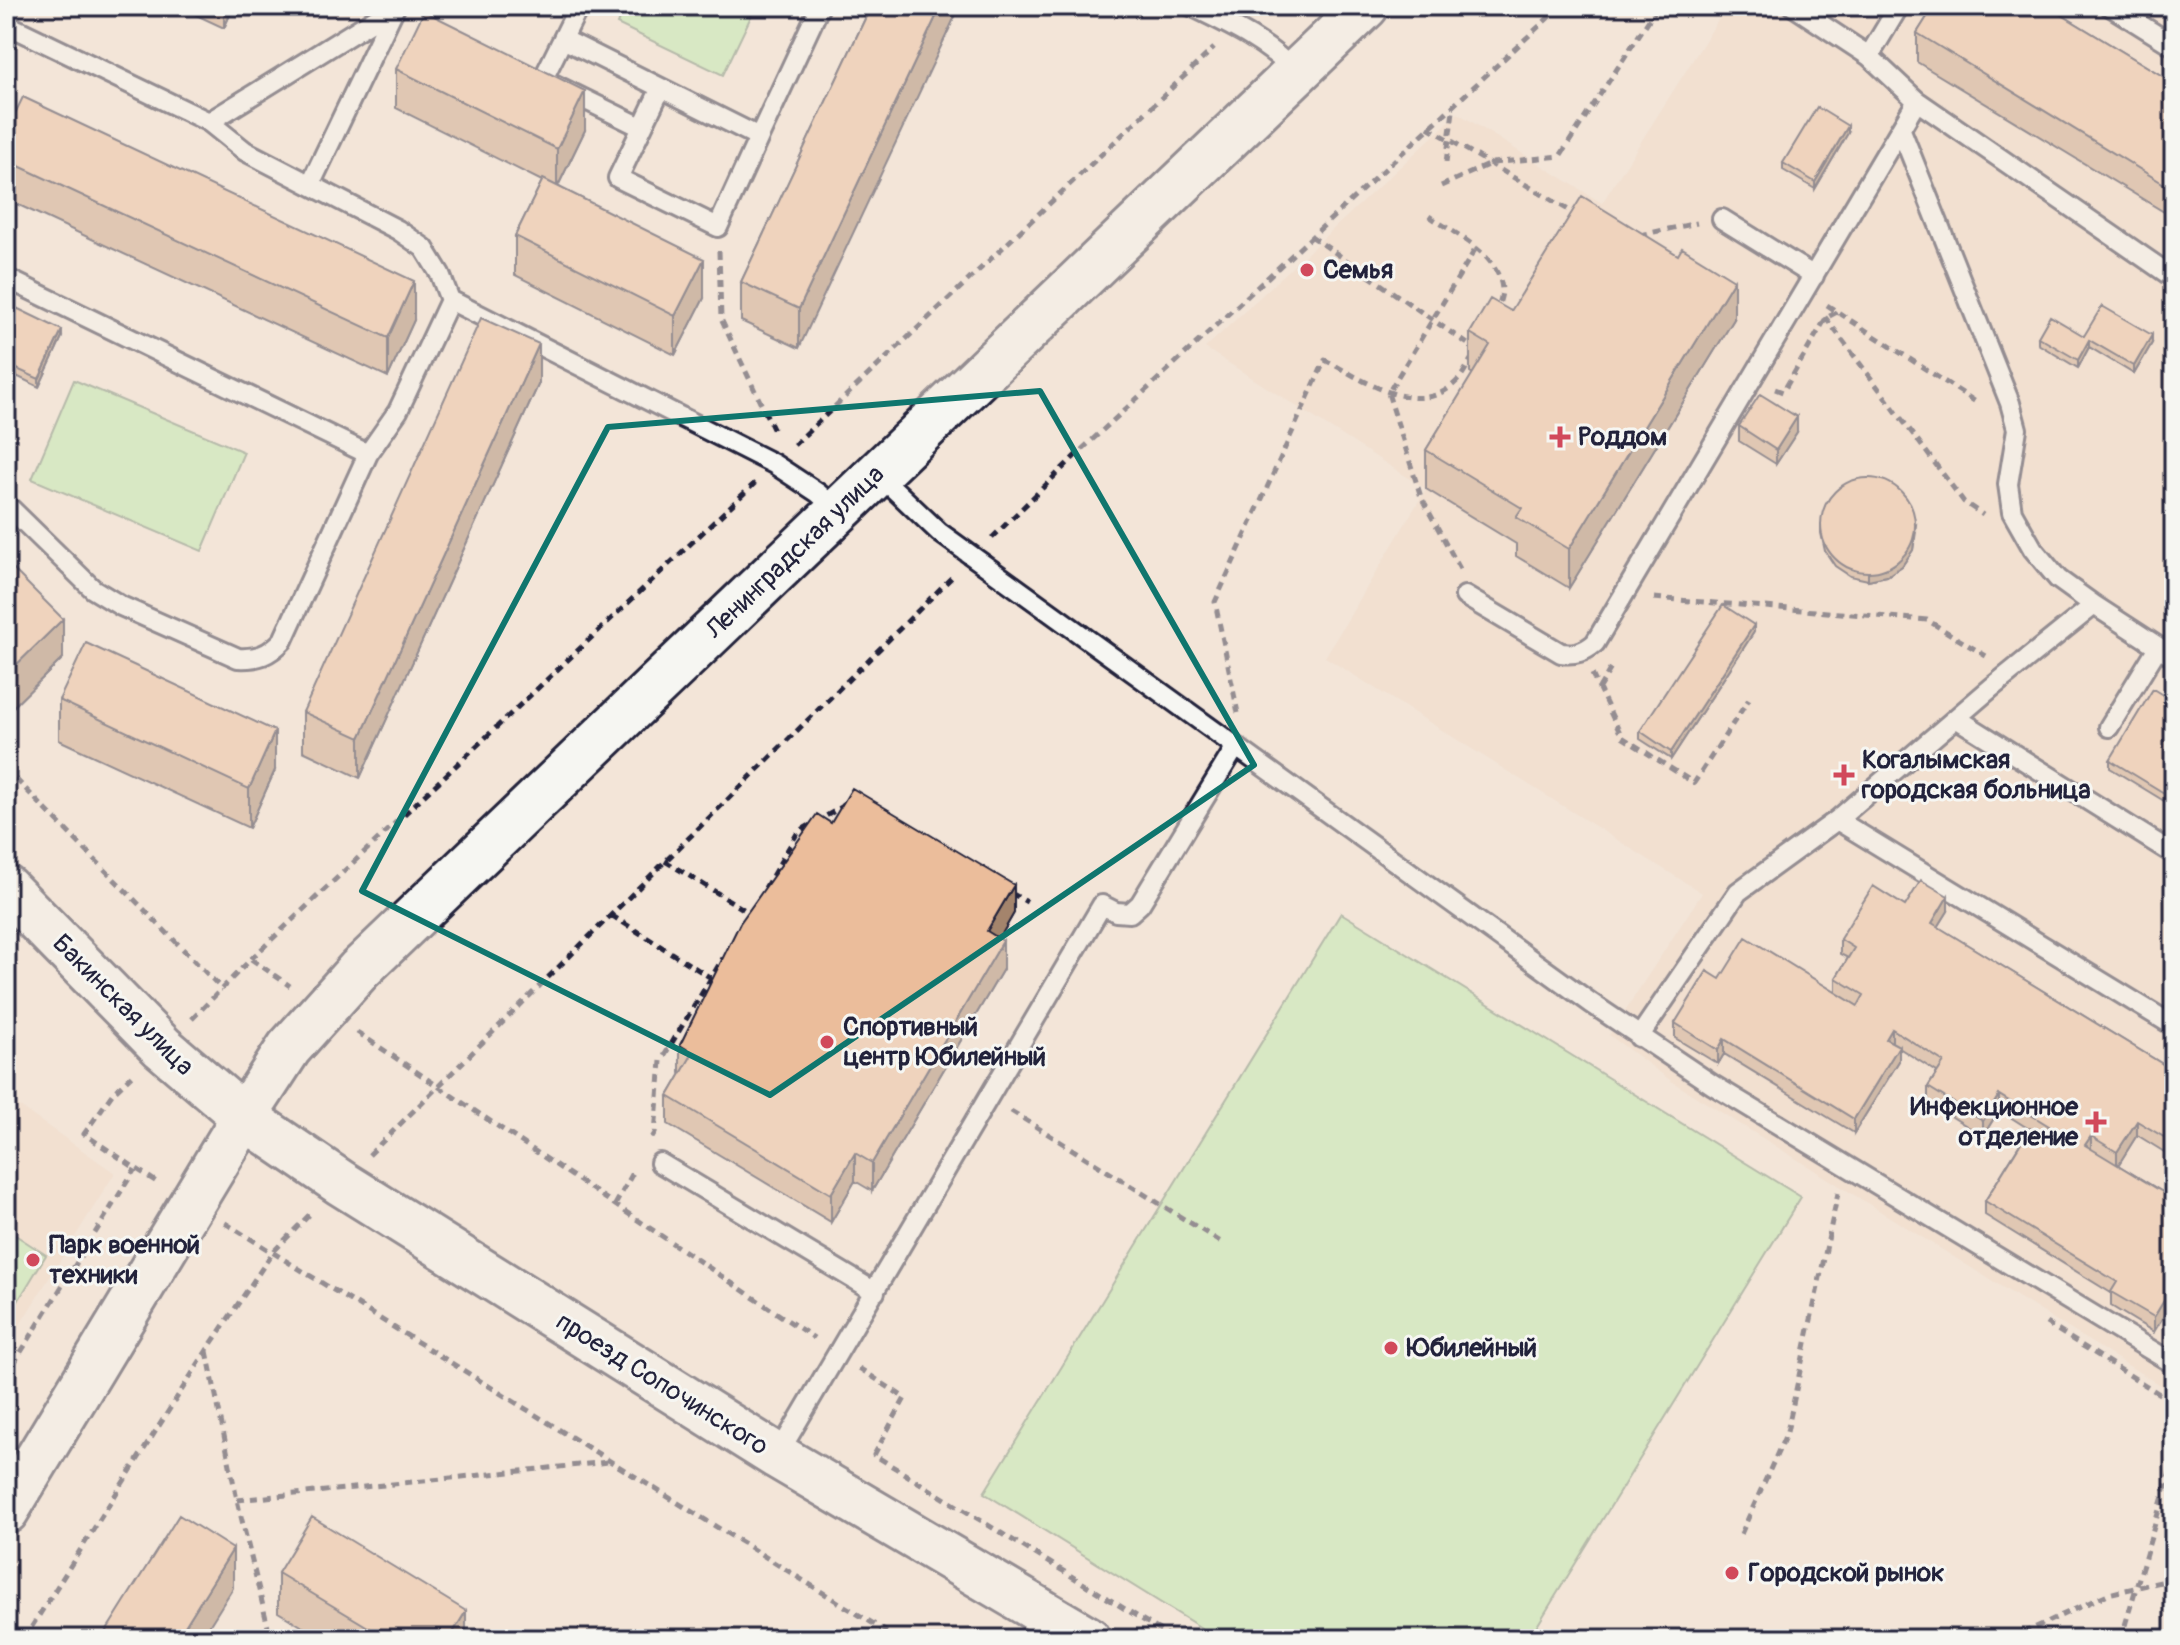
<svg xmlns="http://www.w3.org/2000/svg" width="2180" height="1645" font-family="Pangolin,sans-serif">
<rect width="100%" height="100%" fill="#f3e5d8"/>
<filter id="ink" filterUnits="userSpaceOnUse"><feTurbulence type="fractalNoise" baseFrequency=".0125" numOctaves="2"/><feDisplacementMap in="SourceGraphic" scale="16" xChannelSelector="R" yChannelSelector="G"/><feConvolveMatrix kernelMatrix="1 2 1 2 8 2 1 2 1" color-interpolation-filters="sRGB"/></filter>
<g filter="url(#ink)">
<!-- built -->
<path fill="#f1d9c6" d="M 1727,6 L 2174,6 L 2174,1394 L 1674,1083 L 1609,1035 L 1702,893 L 1325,657 L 1426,489 L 1205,348 L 1458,113 L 1602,203 Z
M 6,1097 L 115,1173 L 6,1347 Z"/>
<!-- green -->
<path fill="#b9eaaa" stroke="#6e8672" stroke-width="2" d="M 625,6 L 756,6 L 723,75 L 617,24 Z
M 74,380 L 244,452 L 202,551 L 32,479 Z
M 1341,913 L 1801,1197 L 1529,1639 L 1219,1639 L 984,1493 Z
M 6,1229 L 46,1255 L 6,1321 Z"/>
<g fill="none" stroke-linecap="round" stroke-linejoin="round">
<defs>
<path id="lane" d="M 579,6 L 543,79 L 641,127
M 1191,6 C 1230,25 1266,41 1296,73
M 1793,6 L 1869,56 L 1917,101 L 2174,278
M 2110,6 L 2174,46
M 6,24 L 209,122 L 396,6
M 563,39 L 759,137 L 820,6
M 1869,56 L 1899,6
M 661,88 L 618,178 L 718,227 L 759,137
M 209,122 L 245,151 L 398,230 L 424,248 L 440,274 L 450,300 L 774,464 L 818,493 L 838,511
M 1901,130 L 2010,403 L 2017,429 L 2008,484 L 2012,512 L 2033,549 L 2058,579 L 2094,605
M 311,183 L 395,7
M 1722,219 L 1814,276
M 6,278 L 368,454
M 877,473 L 939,532 L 1591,1003 L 1713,1085 L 2174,1364
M 6,504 L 93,589 L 121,606 L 238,658 C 258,659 269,655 283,640 L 368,454 L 398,411 L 450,300
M 1465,596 L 1561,653 C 1575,655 1584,652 1595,643 L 1917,101
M 1956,718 L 2174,854
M 2109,727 L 2158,647
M 1837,820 L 2174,1026
M 1639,1037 L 1738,892 L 1837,820 L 1991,688 L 2094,605 L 2174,657
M 660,1163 L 875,1292
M 777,1456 L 1102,905 L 1116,912 L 1130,913 L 1140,904 L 1235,748"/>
<path id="secondary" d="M 6,888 L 162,1047 L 244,1117 L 341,1183 L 777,1456 L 1088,1639
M 6,1511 L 244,1117 L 289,1048 L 359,970 L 1366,6"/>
</defs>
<!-- lane casing -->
<use href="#lane" stroke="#22223b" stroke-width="24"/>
<!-- secondary casing -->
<use href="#secondary" stroke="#22223b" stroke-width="50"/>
<!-- path -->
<path stroke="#22223b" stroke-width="5" stroke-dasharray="8 6" stroke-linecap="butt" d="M 1428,127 L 1577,215
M 1446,162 L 1454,104
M 1441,186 L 1492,163 L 1560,156 L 1658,6
M 1429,216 C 1454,233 1500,255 1502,290 C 1502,296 1499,303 1498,309
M 1640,235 L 1697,223
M 1311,236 L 1475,349
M 719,251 L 721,319 L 775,433
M 1827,305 L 1979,404
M 1825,317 L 1964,502 L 1983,515
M 1775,389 L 1783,392 L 1826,318 L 1837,312
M 794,445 L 1214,48
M 992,538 L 1078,453 L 1561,6
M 1460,569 L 1421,497 L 1388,393 L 1476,248
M 1654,598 L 1927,620 L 1986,656
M 1592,674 L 1622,737 L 1694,783 L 1749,699
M 1599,688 L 1611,668
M 1238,713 L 1215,602 L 1325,360 C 1362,379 1418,420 1456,382 C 1463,376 1468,364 1473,356
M 6,769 L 223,990
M 665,861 L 750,913
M 765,888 L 798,832 L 845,805
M 1011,893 L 1027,902
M 611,915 L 711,978
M 251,959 L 290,986
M 192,1019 L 251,959 L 755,483
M 357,1032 L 814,1338
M 132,1075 L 113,1093 L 84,1134 L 158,1183
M 1011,1111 L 1224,1244
M 652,1138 L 655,1133 L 661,1061 L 723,958
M 369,1155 L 953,576
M 615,1205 L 634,1171
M 225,1223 L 898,1639
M 2046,1323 L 2174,1403
M 207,1351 L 237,1500 L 271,1639
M 859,1368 L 905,1398 L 874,1455 L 1174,1639
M 6,1376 L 135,1169
M 237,1500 L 608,1462
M 1741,1534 L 1787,1432 L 1838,1193
M 24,1639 L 207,1350 L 273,1252 L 311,1213
M 2010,1639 L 2108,1594 L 2174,1579
M 2121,1639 L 2174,1459"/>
<!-- lane -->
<use href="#lane" stroke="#f6f6f2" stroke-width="18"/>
<!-- secondary -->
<use href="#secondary" stroke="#f6f6f2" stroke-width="44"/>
</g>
<!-- wall -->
<path fill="#caa385" stroke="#22223b" stroke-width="2" d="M 177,6 L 234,6 L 224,28 Z
M 871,6 L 799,348 L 741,321 L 741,282 Z
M 1924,6 L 2047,6 L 2174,83 L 2174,218 L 1917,62 L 1917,33 L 1931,11 L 1924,7 Z
M 396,69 L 585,130 L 558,186 L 704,298 L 675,355 L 515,275 L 515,236 L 542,181 L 396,108 Z
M 6,132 L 414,320 L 388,377 L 6,199 Z
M 1848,133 L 1815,189 L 1783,170 L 1783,163 Z
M 6,303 L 62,337 L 39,387 L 6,371 Z
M 1511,311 L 1734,319 L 1569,588 L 1516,556 L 1516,544 L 1426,489 L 1426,450 L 1473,374 L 1470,372 L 1470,333 Z
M 2084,336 L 2152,343 L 2134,374 L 2089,347 L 2078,368 L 2038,344 L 2038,337 Z
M 539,383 L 360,778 L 303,751 L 303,712 Z
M 1739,426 L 1797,432 L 1776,464 L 1739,441 Z
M 1821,525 L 1916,532 L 1913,550 L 1902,566 L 1887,576 L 1868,580 L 1850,576 L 1835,566 L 1825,551 L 1821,533 Z
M 6,562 L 63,658 L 13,707 L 6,700 Z
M 1754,632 L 1671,759 L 1640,739 L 1640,731 Z
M 59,700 L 275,770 L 249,828 L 59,740 Z
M 2174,702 L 2174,807 L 2110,768 L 2110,760 Z
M 831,823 L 1014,913 L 999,939 L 1003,969 L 872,1191 L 855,1181 L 831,1222 L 668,1124 L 668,1096 L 681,1074 L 680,1073 L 680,1045 Z
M 1905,906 L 1948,911 L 1938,927 L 2174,1071 L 2174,1158 L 2137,1135 L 2118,1165 L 2174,1199 L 2154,1332 L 2111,1306 L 2111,1293 L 1985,1215 L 1985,1201 L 2029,1129 L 1999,1110 L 1983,1136 L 1928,1102 L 1928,1087 L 1937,1072 L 1899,1048 L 1899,1061 L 1854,1133 L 1724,1054 L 1718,1064 L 1675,1038 L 1675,1023 L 1720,979 L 1836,992 L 1836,978 L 1848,958 L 1840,954 L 1840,939 Z
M 278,1573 L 466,1639 L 323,1639 L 278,1612 Z"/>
<!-- shaded-wall -->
<path fill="#a4846c" stroke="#22223b" stroke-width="2" d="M 224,6 L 234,6 L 224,28 Z
M 941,6 L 960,6 L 799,348 L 799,309 Z
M 585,91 L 585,130 L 557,188 L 557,149 Z
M 1848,126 L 1848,133 L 1815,189 L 1815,182 Z
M 704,259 L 704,298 L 675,355 L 675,316 Z
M 1734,280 L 1734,319 L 1569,588 L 1569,549 Z
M 414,281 L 414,320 L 388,377 L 388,338 Z
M 62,330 L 62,337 L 39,387 L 39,379 Z
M 2152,335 L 2152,343 L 2134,374 L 2134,366 Z
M 2089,340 L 2089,347 L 2078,368 L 2078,360 Z
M 539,344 L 539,383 L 360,778 L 360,738 Z
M 1797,417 L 1797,432 L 1776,464 L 1776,450 Z
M 1916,525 L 1913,550 L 1902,566 L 1887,576 L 1868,580 L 1868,573 Z
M 63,619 L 63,658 L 13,707 L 13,668 Z
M 1754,625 L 1754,632 L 1671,759 L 1671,752 Z
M 275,731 L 275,770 L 249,828 L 249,789 Z
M 1014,885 L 1014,913 L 987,960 L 987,931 Z
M 1948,896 L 1948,911 L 1932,937 L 1932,923 Z
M 1003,941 L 1003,969 L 872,1191 L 872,1163 Z
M 1892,1029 L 1892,1044 L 1886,1039 Z
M 1724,1039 L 1724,1054 L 1718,1064 L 1718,1050 Z
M 1899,1046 L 1899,1061 L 1854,1133 L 1854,1119 Z
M 1999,1095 L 1999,1110 L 1983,1136 L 1983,1121 Z
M 2137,1121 L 2137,1135 L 2117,1167 L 2117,1152 Z
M 2091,1136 L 2091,1150 L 2085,1145 Z
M 855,1153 L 855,1181 L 831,1222 L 831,1194 Z
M 2174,1284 L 2174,1299 L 2154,1332 L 2154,1317 Z
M 233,1549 L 233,1588 L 201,1639 L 177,1639 Z
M 466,1611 L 466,1639 L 449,1639 Z"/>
<!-- building -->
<path fill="#ebbd9b" stroke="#22223b" stroke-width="2" d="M 871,6 L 941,6 L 799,309 L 741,282 Z
M 1934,6 L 2047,6 L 2174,83 L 2174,190 L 1917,33 Z
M 424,11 L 585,91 L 557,149 L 396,69 Z
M 23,97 L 414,281 L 388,338 L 6,160 L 6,132 Z
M 1817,107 L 1848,126 L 1815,182 L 1783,163 Z
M 543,179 L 704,259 L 675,316 L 515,236 Z
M 1582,196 L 1678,255 L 1682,248 L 1734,280 L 1569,549 L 1516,517 L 1522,508 L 1426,450 L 1490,345 L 1470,333 L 1490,299 L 1511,311 Z
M 6,303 L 62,330 L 39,379 L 6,364 Z
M 2102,306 L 2152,335 L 2134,366 L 2089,340 L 2078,360 L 2038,337 L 2050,316 L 2084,336 Z
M 481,318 L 539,344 L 360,738 L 303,712 Z
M 1760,394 L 1797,417 L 1776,450 L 1739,426 Z
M1821 525a47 47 0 1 1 94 0a47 47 0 1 1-94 0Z
M 6,562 L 63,619 L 13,668 L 6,661 Z
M 1723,605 L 1754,625 L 1671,752 L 1640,731 Z
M 86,643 L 275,731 L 249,789 L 59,700 Z
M 2153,689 L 2174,702 L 2174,799 L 2110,760 Z
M 852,788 L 1014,885 L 987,931 L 1003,941 L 872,1163 L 855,1153 L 831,1194 L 668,1096 L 693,1053 L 680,1045 L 740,923 L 817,814 L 831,823 Z
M 1921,880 L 1948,896 L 1932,923 L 2174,1071 L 2174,1143 L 2137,1121 L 2117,1152 L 2091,1136 L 2085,1145 L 2174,1199 L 2174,1258 L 2172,1261 L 2174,1263 L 2174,1284 L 2154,1317 L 2111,1292 L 2117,1282 L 1985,1201 L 2030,1128 L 2043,1135 L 2049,1126 L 1999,1095 L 1983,1121 L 1928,1087 L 1944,1062 L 1892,1029 L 1886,1039 L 1899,1046 L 1854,1119 L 1724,1039 L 1718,1050 L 1675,1023 L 1707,971 L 1720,979 L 1746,937 L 1858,1006 L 1864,995 L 1836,978 L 1854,948 L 1840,939 L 1873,886 L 1905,906 Z
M 179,1515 L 233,1549 L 177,1639 L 101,1639 Z
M 312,1517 L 466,1611 L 449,1639 L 388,1639 L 278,1573 Z"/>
</g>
<!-- marked area -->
<path d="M0 0H2180V1645H0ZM 1040,391 L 1254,765 L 770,1095 L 362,891 L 608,427 Z" fill="#f3e5d8" fill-opacity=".55" fill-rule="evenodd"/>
<path fill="none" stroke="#0f766e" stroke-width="6" stroke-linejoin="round" d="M 1040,391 L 1254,765 L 770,1095 L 362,891 L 608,427 Z"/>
<!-- markers -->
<g fill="#d1495b" stroke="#f6f6f2" stroke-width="3">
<circle cx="1307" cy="270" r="8"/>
<path d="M1556 425h8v8h8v8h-8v8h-8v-8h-8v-8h8z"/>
<path d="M1840 763h8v8h8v8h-8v8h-8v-8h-8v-8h8z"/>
<circle cx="827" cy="1042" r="8"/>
<path d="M2092 1110h8v8h8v8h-8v8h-8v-8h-8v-8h8z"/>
<circle cx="33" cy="1260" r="8"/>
<circle cx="1391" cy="1348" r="8"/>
<circle cx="1732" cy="1573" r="8"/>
</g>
<g text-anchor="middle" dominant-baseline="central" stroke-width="6" stroke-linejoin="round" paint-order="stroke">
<!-- poi labels -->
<g font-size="26" font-weight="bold" fill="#22223b" stroke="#f6f6f2" text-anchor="start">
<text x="1323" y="270">Семья</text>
<text x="1578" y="437">Роддом</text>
<text x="1862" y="760">Когалымская<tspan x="1862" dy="30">городская больница</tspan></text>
<text x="843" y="1027">Спортивный<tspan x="843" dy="30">центр Юбилейный</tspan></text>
<text x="2078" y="1107" text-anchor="end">Инфекционное<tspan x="2078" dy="30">отделение</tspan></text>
<text x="49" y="1245">Парк военной<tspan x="49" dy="30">техники</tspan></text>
<text x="1407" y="1348">Юбилейный</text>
<text x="1748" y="1573">Городской рынок</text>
</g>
<!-- street labels -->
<g font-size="26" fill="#22223b" stroke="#f6f6f2">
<text transform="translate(795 552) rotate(-44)">Ленинградская улица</text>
<text transform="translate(123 1005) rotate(45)">Бакинская улица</text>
<text transform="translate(662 1384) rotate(32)">проезд Сопочинского</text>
</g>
</g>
<!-- margin -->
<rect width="2180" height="1645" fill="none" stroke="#f6f6f2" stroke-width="32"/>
<rect x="16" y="16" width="2148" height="1613" fill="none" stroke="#22223b" stroke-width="3" filter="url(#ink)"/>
</svg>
